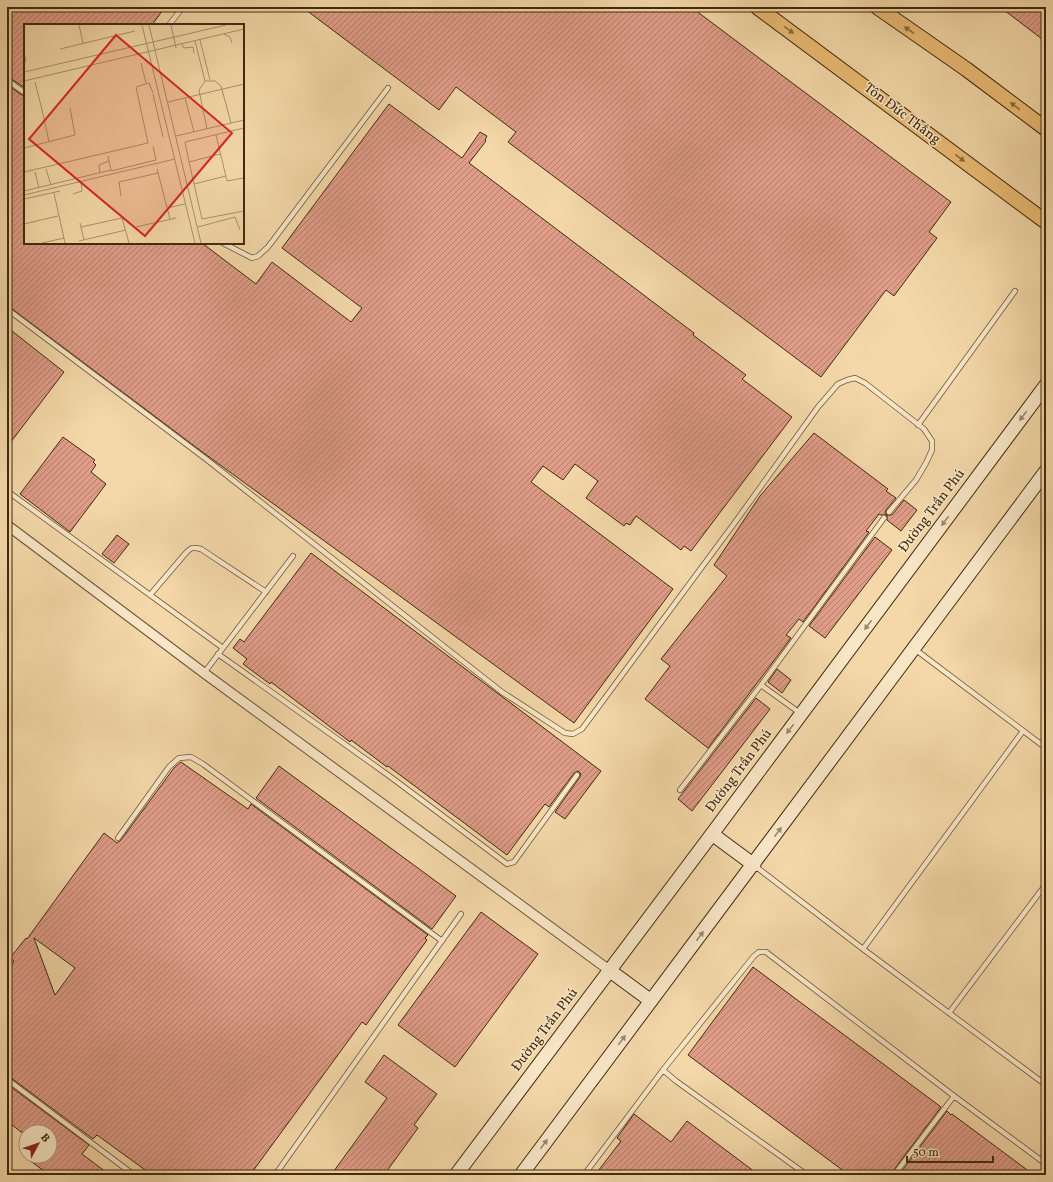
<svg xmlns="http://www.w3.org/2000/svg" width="1053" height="1182" font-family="Vollkorn,serif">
<defs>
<pattern id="building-hatch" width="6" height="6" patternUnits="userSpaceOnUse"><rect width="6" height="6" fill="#df9c88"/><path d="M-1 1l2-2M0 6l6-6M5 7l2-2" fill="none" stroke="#b67f6e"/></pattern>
</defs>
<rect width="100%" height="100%" fill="#f4d8a9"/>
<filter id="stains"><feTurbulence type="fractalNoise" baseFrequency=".005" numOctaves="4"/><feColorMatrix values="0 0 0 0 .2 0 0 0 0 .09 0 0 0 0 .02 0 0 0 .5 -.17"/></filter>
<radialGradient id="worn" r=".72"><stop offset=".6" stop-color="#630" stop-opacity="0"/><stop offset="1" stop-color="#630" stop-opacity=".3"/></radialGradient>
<!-- building -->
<path fill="url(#building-hatch)" stroke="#412a0e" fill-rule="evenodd" d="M 7,7 L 165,7 L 152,25 L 25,25 L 25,88 L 7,76 Z
M 302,7 L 691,7 L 951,202 L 929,232 L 937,238 L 894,296 L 886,290 L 821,377 L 508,142 L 516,132 L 456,87 L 439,110 Z
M 1000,7 L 1046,7 L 1046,42 Z
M 7,85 L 25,97 L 25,243 L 202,243 L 256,284 L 272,262 L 351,322 L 362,308 L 282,248 L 389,104 L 462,158 L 480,132 L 487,136 L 485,140 L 486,141 L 469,163 L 694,333 L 693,335 L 746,375 L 742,379 L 792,417 L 691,551 L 684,546 L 681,550 L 636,516 L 630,525 L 626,523 L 624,526 L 586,498 L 598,481 L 575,464 L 563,480 L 543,466 L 531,482 L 673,589 L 574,723 L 201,451 L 7,305 Z
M 7,327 L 64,372 L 7,447 Z
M 814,433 L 888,489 L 886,491 L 896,498 L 886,510 L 885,513 L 887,515 L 892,515 L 904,500 L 917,510 L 901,531 L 887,520 L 887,515 L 881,515 L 879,514 L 866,531 L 869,532 L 803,622 L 799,619 L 786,635 L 791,638 L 708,748 L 645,699 L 670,666 L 661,659 L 727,576 L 714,565 L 760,496 Z
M 63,437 L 95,460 L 93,462 L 96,465 L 91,472 L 106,484 L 70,532 L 20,494 Z
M 117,535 L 129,544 L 114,563 L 102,554 Z
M 875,537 L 892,550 L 825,638 L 809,626 Z
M 311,553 L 601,771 L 565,819 L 555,812 L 580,777 L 581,774 L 578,771 L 574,773 L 549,807 L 545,804 L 507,855 L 388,766 L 387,767 L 351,740 L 350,742 L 271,682 L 270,684 L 243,664 L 247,659 L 233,648 L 240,639 L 244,642 Z
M 777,669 L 791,680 L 782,693 L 768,682 Z
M 756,698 L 770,709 L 692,811 L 678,799 Z
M 181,762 L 248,809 L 251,804 L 428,935 L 425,938 L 427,940 L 366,1025 L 362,1022 L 250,1175 L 152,1175 L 97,1135 L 93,1139 L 10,1077 L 7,1076 L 7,971 L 14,961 L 10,958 L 26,938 L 27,939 L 104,833 L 117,843 L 121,840 L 174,768 ZM 34,938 L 75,968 L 55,995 Z
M 279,766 L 456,896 L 432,929 L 256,798 Z
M 481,912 L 538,954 L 455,1067 L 398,1025 Z
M 753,967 L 941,1107 L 890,1175 L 849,1175 L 688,1055 Z
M 384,1055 L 437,1094 L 414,1125 L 418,1128 L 384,1175 L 331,1175 L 387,1098 L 365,1082 Z
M 7,1084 L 89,1145 L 82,1154 L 110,1175 L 49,1175 L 24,1156 L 53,1156 L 50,1154 L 50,1132 L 21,1132 L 7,1121 Z
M 947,1111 L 951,1115 L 952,1114 L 1034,1175 L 899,1175 Z
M 634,1114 L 671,1142 L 687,1121 L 759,1175 L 595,1175 L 621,1141 L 617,1138 Z"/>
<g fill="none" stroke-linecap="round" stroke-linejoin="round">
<defs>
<path id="service" d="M 169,25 L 183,7
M 7,80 L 25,93
M 223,243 L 252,258 L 258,256 L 268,247 L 388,88
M 7,309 L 206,459 L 502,692 L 565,733 L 573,734 L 582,729 L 736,521 L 818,407 L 838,384 L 847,380 L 855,378 L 865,383 L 924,429 L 932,441 L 932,450 L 926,463 L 916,480 L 889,512
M 918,425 L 1015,291
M 7,491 L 223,648
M 150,595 L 185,554 C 191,547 193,547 201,549 L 266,592
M 916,650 L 1046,748
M 218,654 L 388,775 L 507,864 L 514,862 L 577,775
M 204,673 L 293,556
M 761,685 L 800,713
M 680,790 L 761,685 L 884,518
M 118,838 L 169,767 L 179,758 L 191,757 L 203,764 L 442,941
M 755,866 L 863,949 L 1046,1085
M 863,949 L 1023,731
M 949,1013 L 1046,884
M 8,1080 L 134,1175
M 275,1175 L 461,914
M 584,1175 L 663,1070
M 807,1175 L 676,1081 L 663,1070 L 754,956 L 759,952 L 766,952 L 954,1096 L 1046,1164
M 894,1175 L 954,1096"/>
<path id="minor" d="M 7,525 L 204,673 L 609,970"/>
<path id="secondary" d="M 712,834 L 754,865
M 609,970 L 651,1001
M 456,1175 L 712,834 L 1046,385
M 521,1175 L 1046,471"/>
<path id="primary" d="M 757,7 L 1046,222
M 877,7 L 966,69 L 1046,129"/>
</defs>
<!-- service casing -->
<use href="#service" stroke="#6e5635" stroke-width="6"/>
<!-- minor casing -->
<use href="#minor" stroke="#6e5635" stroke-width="11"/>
<!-- secondary casing -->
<use href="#secondary" stroke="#412a0e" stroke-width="15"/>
<!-- primary casing -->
<use href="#primary" stroke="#412a0e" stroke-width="16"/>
<!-- service -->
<use href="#service" stroke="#f8e6c7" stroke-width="4.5"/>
<!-- minor -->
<use href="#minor" stroke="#f8e6c7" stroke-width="9"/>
<!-- secondary -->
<use href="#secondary" stroke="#f8e6c7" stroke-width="13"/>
<!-- primary -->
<use href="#primary" stroke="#eabc74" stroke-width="14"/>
</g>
<!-- one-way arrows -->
<defs><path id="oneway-solid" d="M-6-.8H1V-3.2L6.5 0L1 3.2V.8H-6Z"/></defs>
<g fill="#8d6c3c">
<use href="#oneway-solid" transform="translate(789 30) rotate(37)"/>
<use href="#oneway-solid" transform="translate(909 30) rotate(-145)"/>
<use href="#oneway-solid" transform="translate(1015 106) rotate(-143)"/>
<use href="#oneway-solid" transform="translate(960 158) rotate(37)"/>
</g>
<g fill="#9c886a">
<use href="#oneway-solid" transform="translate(1023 416) rotate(127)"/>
<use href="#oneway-solid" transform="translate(945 521) rotate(127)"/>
<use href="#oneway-solid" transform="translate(868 625) rotate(127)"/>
<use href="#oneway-solid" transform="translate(790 729) rotate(127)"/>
<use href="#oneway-solid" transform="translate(778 832) rotate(-53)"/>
<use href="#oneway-solid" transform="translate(700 936) rotate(-53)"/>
<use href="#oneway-solid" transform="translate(622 1040) rotate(-53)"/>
<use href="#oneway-solid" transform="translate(544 1144) rotate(-53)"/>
</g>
<g text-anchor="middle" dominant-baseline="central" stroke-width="3" stroke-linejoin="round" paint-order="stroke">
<!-- street labels -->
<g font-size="14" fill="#412a0e" stroke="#f8e6c7">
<text transform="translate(902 114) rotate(37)">Tôn Đức Thắng</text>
<text transform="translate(932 511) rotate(-53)">Đường Trần Phú</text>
<text transform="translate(739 771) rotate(-53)">Đường Trần Phú</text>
<text transform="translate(545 1030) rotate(-53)">Đường Trần Phú</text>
</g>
</g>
<!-- overview -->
<g transform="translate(24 24)">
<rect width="220" height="220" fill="#f4d8a9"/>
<path fill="none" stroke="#ac926b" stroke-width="1" d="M 55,1 L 59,19M 118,1 L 171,219M 125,1 L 177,219M 147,1 L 152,24M 200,10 L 206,13 L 208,19M 176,16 L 186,56M 171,17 L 181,57M 158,20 L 160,24 L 169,23 L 170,29M 36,25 L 111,7M 0,28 L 2,37 L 0,39M 117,39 L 122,59M 0,48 L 202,1M 0,57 L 220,5M 11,58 L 19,90M 129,70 L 139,113M 161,74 L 170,108M 144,78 L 220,60M 19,90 L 25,118M 183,105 L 175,66 L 181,57 L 191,57 L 197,62 L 207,99M 192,111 L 203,157 L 220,154M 152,112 L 220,96M 0,124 L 51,111 L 46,84M 196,130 L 165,138 L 161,118 L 220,104M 84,132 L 87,146M 165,138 L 178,195 L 220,187M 22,145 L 27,161M 133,145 L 146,195M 87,147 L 132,136 L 129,122M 0,148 L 124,119 L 112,63 L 125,59 L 129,69M 11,148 L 15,164M 76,149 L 75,141 L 85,137M 170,160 L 202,152M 0,167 L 87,146M 30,169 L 41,219M 49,170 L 58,167 L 57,157M 0,171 L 151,135M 97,172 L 95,158 L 134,149M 0,175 L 36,167M 143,184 L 161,180M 56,199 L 60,216M 0,200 L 34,192M 57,203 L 98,194 L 105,219M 112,203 L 152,194M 174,203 L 211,193 L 216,206M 55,217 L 102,206M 18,219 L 40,214"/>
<path fill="#d62828" fill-opacity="0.15" stroke="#d62828" stroke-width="2" d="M 92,11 L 208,109 L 121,212 L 5,115 Z"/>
<rect width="220" height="220" fill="none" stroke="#412a0e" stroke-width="2"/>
</g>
<!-- margin -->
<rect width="1053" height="1182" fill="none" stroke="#f4d8a9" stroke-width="24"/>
<rect x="8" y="8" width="1037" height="1166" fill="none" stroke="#412a0e" stroke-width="2"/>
<rect x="12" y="12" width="1029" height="1158" fill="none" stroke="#412a0e"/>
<!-- north arrow -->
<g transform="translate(38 1144) rotate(50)"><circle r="19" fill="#f8e6c7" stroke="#af9b7d"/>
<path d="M0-3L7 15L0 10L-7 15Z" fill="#8f2418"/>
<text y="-6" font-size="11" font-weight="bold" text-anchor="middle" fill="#412a0e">B</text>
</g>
<!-- scale -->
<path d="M907 1156v6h86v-6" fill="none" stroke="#412a0e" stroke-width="2"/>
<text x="913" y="1156" font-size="12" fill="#412a0e" stroke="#f8e6c7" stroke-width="3" paint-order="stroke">50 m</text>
<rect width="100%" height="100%" filter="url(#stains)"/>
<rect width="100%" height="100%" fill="url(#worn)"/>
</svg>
